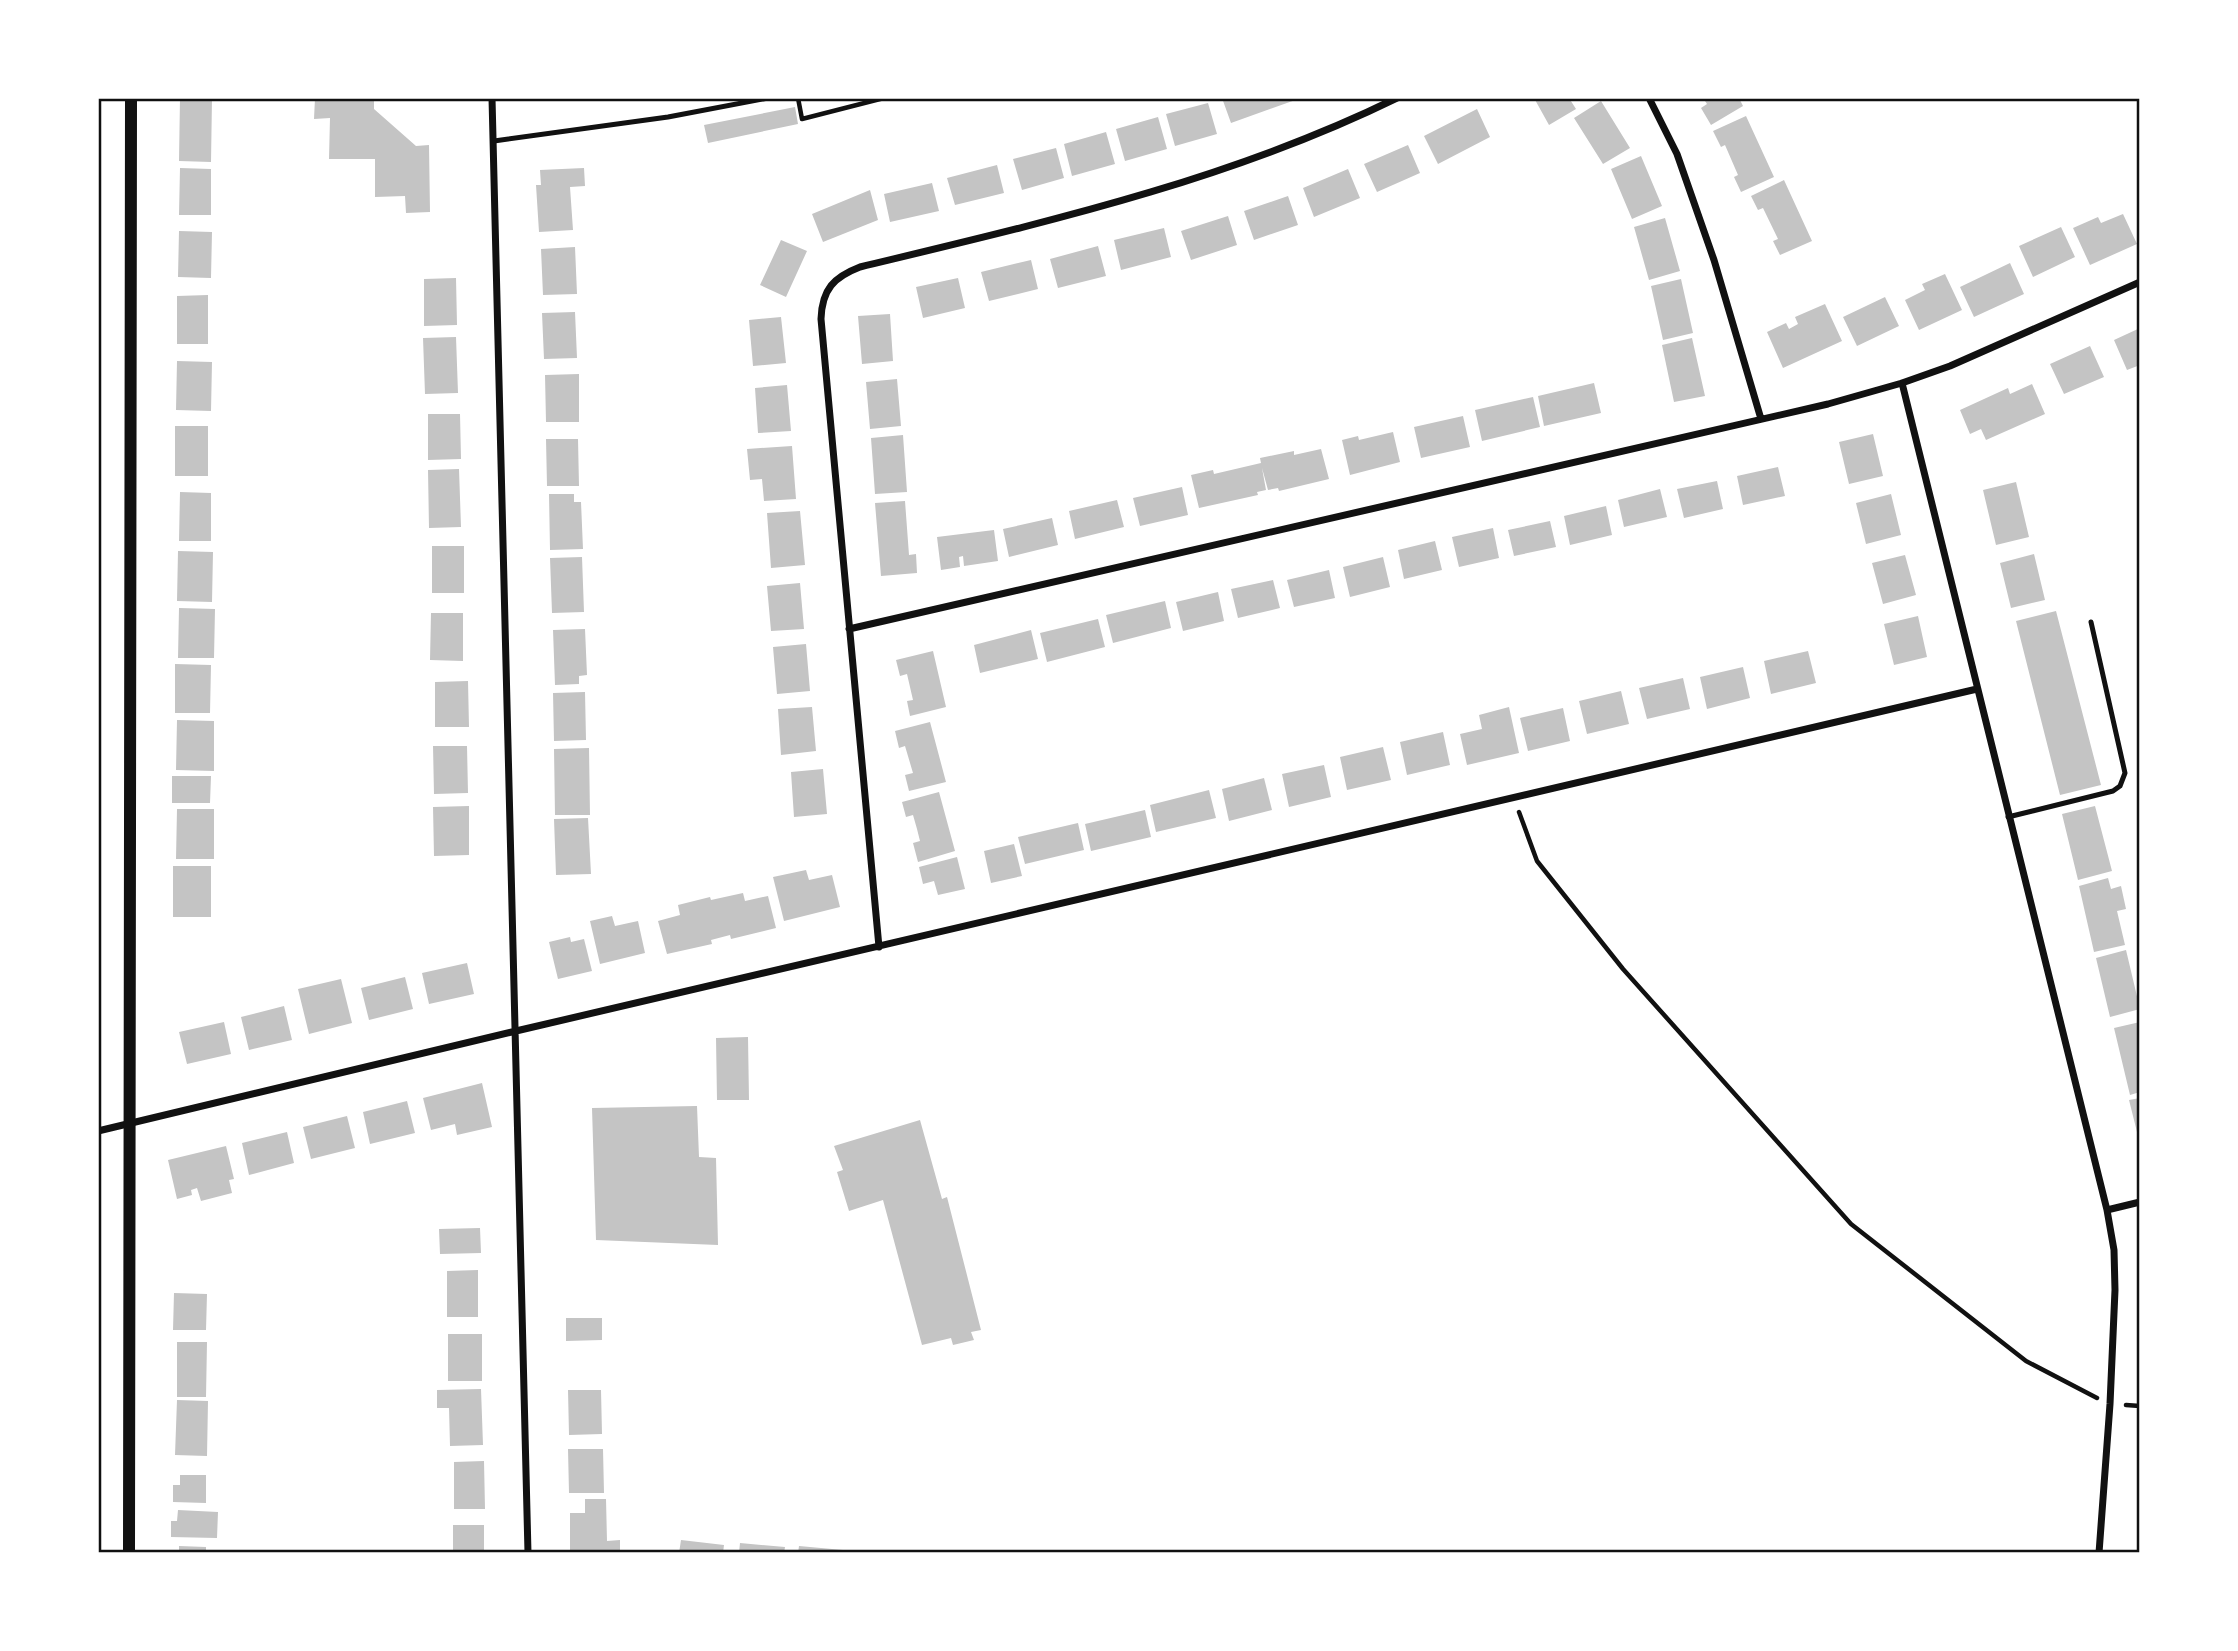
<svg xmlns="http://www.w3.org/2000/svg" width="2238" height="1651" font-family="'Alegreya Sans',sans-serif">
<rect width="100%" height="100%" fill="#fff"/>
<!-- building -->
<path fill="#c4c4c4" d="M 180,98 L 212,98 L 211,162 L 179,161 Z
M 315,98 L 374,98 L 374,109 L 416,146 L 429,145 L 430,212 L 406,213 L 405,196 L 375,197 L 375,159 L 329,159 L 330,118 L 314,119 Z
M 1222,98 L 1301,98 L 1231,123 Z
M 1534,98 L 1569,98 L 1576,109 L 1549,125 Z
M 1703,98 L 1739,98 L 1743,106 L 1711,125 L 1701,108 L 1707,104 Z
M 1601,101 L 1630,148 L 1603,164 L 1574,118 Z
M 1208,103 L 1217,134 L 1175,146 L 1166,114 Z
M 795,107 L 798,124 L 708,143 L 704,125 Z
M 1477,109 L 1490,137 L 1438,164 L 1424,136 Z
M 1746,116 L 1774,177 L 1741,192 L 1734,177 L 1738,175 L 1725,145 L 1721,147 L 1713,131 Z
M 1158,117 L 1167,149 L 1125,161 L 1116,129 Z
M 1106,132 L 1115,164 L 1072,176 L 1064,144 Z
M 1408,145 L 1420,173 L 1377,192 L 1364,164 Z
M 1056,148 L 1064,178 L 1022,190 L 1013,159 Z
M 1641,156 L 1662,206 L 1632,219 L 1611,169 Z
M 997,165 L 1004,193 L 955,205 L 947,178 Z
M 180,168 L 211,169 L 211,215 L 179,215 Z
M 584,168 L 585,186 L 570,187 L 573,230 L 539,232 L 536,185 L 541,185 L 540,170 Z
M 1348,169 L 1360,198 L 1314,217 L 1303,188 Z
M 1784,180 L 1812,241 L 1780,255 L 1773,241 L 1778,239 L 1763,208 L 1758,210 L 1751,196 Z
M 932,183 L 939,211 L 890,222 L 884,194 Z
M 870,190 L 878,220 L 823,242 L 812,214 Z
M 1288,196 L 1298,225 L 1254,240 L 1244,211 Z
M 2123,214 L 2137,244 L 2090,265 L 2073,228 L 2098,217 L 2101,223 Z
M 1228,216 L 1237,245 L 1191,260 L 1181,231 Z
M 1665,218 L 1680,271 L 1649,280 L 1634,227 Z
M 2061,227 L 2075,257 L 2033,277 L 2019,246 Z
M 1164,228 L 1171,257 L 1121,270 L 1114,240 Z
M 179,231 L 212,232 L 211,278 L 178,277 Z
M 781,240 L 807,251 L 786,297 L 760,285 Z
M 1098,246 L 1106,276 L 1058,288 L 1050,259 Z
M 575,247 L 577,294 L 543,295 L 541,249 Z
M 1031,260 L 1038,289 L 989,301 L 981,272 Z
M 2010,263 L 2024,294 L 1974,317 L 1960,287 Z
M 1945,274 L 1962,310 L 1919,330 L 1905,300 L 1925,290 L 1922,284 Z
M 456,278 L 457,325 L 424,326 L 424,279 Z
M 958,278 L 965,308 L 923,318 L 916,287 Z
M 1681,279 L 1693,333 L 1663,340 L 1651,286 Z
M 208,295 L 208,344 L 177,344 L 177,296 Z
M 1885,297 L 1899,326 L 1857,346 L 1843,317 Z
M 1825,304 L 1842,341 L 1783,368 L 1767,332 L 1786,323 L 1789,329 L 1798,324 L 1795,317 Z
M 575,312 L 577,358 L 544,359 L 542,313 Z
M 890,314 L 893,361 L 862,364 L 858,316 Z
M 781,317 L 786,363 L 753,366 L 749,320 Z
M 2140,328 L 2140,365 L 2127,370 L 2114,340 Z
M 456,337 L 458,393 L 425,394 L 423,338 Z
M 1692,338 L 1705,396 L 1674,402 L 1662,345 Z
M 2090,346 L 2104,377 L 2064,394 L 2050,364 Z
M 177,361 L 212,362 L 211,411 L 176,410 Z
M 579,374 L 579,422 L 546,422 L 545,375 Z
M 897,379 L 901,426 L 870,429 L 866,382 Z
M 1594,383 L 1601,413 L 1544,426 L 1538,396 Z
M 2032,384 L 2045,414 L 1986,440 L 1981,429 L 1970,434 L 1960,410 L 2008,388 L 2010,394 Z
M 787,385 L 791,431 L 758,433 L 755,388 Z
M 1533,397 L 1540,427 L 1482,441 L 1475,410 Z
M 428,414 L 460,414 L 461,459 L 428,460 Z
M 1463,416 L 1470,447 L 1421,458 L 1414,427 Z
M 175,426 L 208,426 L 208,476 L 175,476 Z
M 1393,432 L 1400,462 L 1350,475 L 1342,440 L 1358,436 L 1359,440 Z
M 1873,434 L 1883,476 L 1849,484 L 1839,442 Z
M 903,435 L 907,492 L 875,494 L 871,438 Z
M 546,439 L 578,439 L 579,486 L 547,486 Z
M 792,446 L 796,499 L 764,501 L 762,479 L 750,480 L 747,449 Z
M 1321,449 L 1329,479 L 1279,491 L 1278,488 L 1268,490 L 1262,468 L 1266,490 L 1257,492 L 1258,495 L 1199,508 L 1191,475 L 1213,470 L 1214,474 L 1261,463 L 1260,458 L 1294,451 L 1294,455 Z
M 1778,467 L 1785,496 L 1743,505 L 1737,476 Z
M 459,469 L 461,527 L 429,528 L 428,470 Z
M 1717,481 L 1723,509 L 1684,518 L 1677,489 Z
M 2016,482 L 2029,537 L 1996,545 L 1983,490 Z
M 1182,487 L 1188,515 L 1140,526 L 1133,498 Z
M 1660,489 L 1667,517 L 1624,527 L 1618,500 Z
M 180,492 L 211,493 L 211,541 L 179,541 Z
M 549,494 L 574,494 L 574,502 L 581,502 L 583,549 L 550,550 Z
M 1891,494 L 1901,535 L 1866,544 L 1856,503 Z
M 1117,500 L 1124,527 L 1075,539 L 1069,511 Z
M 905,501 L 909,555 L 916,554 L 917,573 L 881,576 L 875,503 Z
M 1606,506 L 1612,535 L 1570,545 L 1564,516 Z
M 800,511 L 805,565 L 771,568 L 767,513 Z
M 1052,518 L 1058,545 L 1009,557 L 1003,529 Z
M 1550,521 L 1556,547 L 1514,556 L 1508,530 Z
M 1493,528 L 1499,558 L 1459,567 L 1452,537 Z
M 994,530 L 998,561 L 964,566 L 963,556 L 959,557 L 960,567 L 941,570 L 937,537 Z
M 1435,541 L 1442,570 L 1404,579 L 1398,550 Z
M 432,546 L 464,546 L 464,593 L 432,593 Z
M 178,551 L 213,552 L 212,602 L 177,601 Z
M 2034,554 L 2045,600 L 2011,608 L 2000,563 Z
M 1905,555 L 1916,595 L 1883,604 L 1872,563 Z
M 582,557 L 584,612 L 552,613 L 550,558 Z
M 1383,557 L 1390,587 L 1350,597 L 1343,567 Z
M 1329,570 L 1335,598 L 1294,607 L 1287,580 Z
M 1273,580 L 1280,608 L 1238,618 L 1231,589 Z
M 800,583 L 804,629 L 771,631 L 767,586 Z
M 1218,592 L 1224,621 L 1183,631 L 1176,602 Z
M 1165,601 L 1171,628 L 1113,643 L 1106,615 Z
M 179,608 L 215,609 L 214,658 L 178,658 Z
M 2056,611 L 2101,785 L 2060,795 L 2016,621 Z
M 431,613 L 463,613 L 463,661 L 430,660 Z
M 1918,616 L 1927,657 L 1894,665 L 1884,624 Z
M 1098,619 L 1105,647 L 1047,662 L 1040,633 Z
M 585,629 L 587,675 L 579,676 L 579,684 L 555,685 L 553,630 Z
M 1031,630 L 1038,659 L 980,673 L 974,645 Z
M 806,644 L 810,691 L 777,694 L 773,647 Z
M 933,651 L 946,707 L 910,716 L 907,701 L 913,700 L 907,674 L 900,676 L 896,660 Z
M 1808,651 L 1816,683 L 1771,694 L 1764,661 Z
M 175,664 L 211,665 L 210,713 L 175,713 Z
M 1743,667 L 1750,698 L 1707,709 L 1700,677 Z
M 1683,678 L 1690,709 L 1647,719 L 1639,688 Z
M 468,681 L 469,727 L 435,727 L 435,682 Z
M 1621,691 L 1629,724 L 1587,734 L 1579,701 Z
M 585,692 L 586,740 L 554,741 L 553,693 Z
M 812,707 L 816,751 L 781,755 L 778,709 Z
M 1509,707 L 1519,753 L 1467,765 L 1460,734 L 1482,729 L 1479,715 Z
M 1563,708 L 1570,741 L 1528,751 L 1520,718 Z
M 177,720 L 214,721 L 214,771 L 176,770 Z
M 930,722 L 946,782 L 909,791 L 905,775 L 913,773 L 905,746 L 899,748 L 895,731 Z
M 1443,732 L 1450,765 L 1407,775 L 1400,742 Z
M 433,746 L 467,746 L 468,793 L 434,794 Z
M 1383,747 L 1391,780 L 1347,790 L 1340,757 Z
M 589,748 L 590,815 L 555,815 L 554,749 Z
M 1324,765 L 1331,797 L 1289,807 L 1282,774 Z
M 823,769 L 827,814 L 794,817 L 791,772 Z
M 172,776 L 211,776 L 210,803 L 172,803 Z
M 1264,778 L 1272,810 L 1229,821 L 1222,789 Z
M 1209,790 L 1216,818 L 1156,832 L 1150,805 Z
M 939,792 L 955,851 L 918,862 L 913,843 L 920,841 L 917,829 L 913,815 L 906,817 L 902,802 Z
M 469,806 L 469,855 L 434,856 L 433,807 Z
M 2095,806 L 2112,871 L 2078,880 L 2062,814 Z
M 177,809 L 214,809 L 214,859 L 176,859 Z
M 1145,810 L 1151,837 L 1091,851 L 1085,824 Z
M 588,818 L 591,874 L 556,875 L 554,819 Z
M 1078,823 L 1084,850 L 1025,864 L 1018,837 Z
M 1014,844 L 1022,876 L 991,883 L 984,851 Z
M 957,857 L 965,889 L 938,895 L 934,881 L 923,884 L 919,867 Z
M 173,866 L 211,866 L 211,917 L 173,917 Z
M 806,870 L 809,880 L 832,875 L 840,907 L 784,921 L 773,877 Z
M 2108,878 L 2111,889 L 2121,886 L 2126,909 L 2117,911 L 2125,945 L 2094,952 L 2079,886 Z
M 743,893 L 745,901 L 768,896 L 776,928 L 731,939 L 730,935 L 711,940 L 712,944 L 667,954 L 658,921 L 680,915 L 678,905 L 710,897 L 711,900 Z
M 612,916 L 615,926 L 638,921 L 645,953 L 600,964 L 590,921 Z
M 570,937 L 571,942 L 584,939 L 592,971 L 558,979 L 549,942 Z
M 2126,950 L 2140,1009 L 2110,1017 L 2096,958 Z
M 467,963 L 474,994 L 429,1004 L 422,973 Z
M 405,977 L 413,1009 L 369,1020 L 361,988 Z
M 341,979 L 352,1023 L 309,1034 L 298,989 Z
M 284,1006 L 292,1040 L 249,1050 L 241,1017 Z
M 224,1022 L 231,1054 L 187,1064 L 179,1032 Z
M 2140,1022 L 2140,1092 L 2130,1095 L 2114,1028 Z
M 748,1037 L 749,1100 L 717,1100 L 716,1038 Z
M 482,1083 L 492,1127 L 457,1135 L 455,1124 L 431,1130 L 423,1098 Z
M 2140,1098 L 2140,1140 L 2139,1140 L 2129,1100 Z
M 407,1101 L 415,1133 L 370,1144 L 363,1112 Z
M 697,1106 L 699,1157 L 716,1158 L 718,1245 L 596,1240 L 592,1108 Z
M 347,1116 L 355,1148 L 311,1159 L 303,1127 Z
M 920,1120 L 942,1199 L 947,1197 L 981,1330 L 971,1332 L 974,1340 L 953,1345 L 951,1338 L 922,1345 L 883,1200 L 849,1211 L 837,1172 L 843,1170 L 834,1146 Z
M 287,1132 L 294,1163 L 249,1175 L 242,1143 Z
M 226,1146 L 234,1179 L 229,1180 L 232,1193 L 201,1201 L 197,1188 L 191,1190 L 192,1195 L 177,1199 L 168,1160 Z
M 480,1228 L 481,1253 L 440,1254 L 439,1229 Z
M 478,1270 L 478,1317 L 447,1317 L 447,1271 Z
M 174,1293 L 207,1294 L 206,1330 L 173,1330 Z
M 566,1318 L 602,1318 L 602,1340 L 566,1341 Z
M 448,1334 L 482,1334 L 482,1381 L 448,1381 Z
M 177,1342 L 207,1342 L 206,1397 L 177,1397 Z
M 481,1389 L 483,1445 L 450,1446 L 449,1408 L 437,1408 L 437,1390 Z
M 568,1390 L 601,1390 L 602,1434 L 569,1435 Z
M 177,1400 L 208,1401 L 207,1456 L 175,1455 Z
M 568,1449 L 603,1449 L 604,1493 L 569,1493 Z
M 484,1461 L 485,1509 L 454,1509 L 454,1462 Z
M 180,1475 L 206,1475 L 206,1503 L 173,1502 L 173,1485 L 180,1485 Z
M 585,1499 L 606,1499 L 607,1541 L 620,1540 L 620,1553 L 570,1553 L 570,1513 L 585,1513 Z
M 178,1510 L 218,1512 L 217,1538 L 171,1537 L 171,1521 L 177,1521 Z
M 453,1525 L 484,1525 L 484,1553 L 453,1553 Z
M 681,1540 L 724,1545 L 723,1553 L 679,1553 Z
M 740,1543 L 785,1547 L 784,1553 L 739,1553 Z
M 179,1546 L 206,1547 L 206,1553 L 179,1553 Z
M 799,1546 L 843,1550 L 843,1553 L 798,1553 Z"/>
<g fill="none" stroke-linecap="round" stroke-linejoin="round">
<!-- path -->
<path stroke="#111" stroke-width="4.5" d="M 798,98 L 802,119 L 884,98
M 1519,812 L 1537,861 L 1623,969 L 1851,1224 L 2026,1361 L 2097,1398
M 2126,1405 L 2140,1406"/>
<!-- service -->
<path stroke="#111" stroke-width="5" d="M 494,141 L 668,117 L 768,98
M 2008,817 L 2113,791 L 2120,786 L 2125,773 L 2091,622"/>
<!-- minor -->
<path stroke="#111" stroke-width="7" d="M 492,98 L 528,1553
M 1649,98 L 1677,154 L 1714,260 L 1761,419
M 1902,383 L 2107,1210 L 2114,1250 L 2115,1290 L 2110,1404 L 2099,1553
M 849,629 L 1828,404 L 1902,383 L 1950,366 L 2140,282
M 879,947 L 821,319 C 822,289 834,277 860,267 C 1042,223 1228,181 1397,98
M 98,1131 L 516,1031 L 1977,689
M 2107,1210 L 2140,1202"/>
<!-- tertiary -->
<path stroke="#111" stroke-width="12" d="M 129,1553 L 131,98"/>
</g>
<!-- border -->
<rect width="2238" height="1651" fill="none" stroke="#ffffff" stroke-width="200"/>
<rect x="100" y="100" width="2038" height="1451" fill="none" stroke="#111" stroke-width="2.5"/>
</svg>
